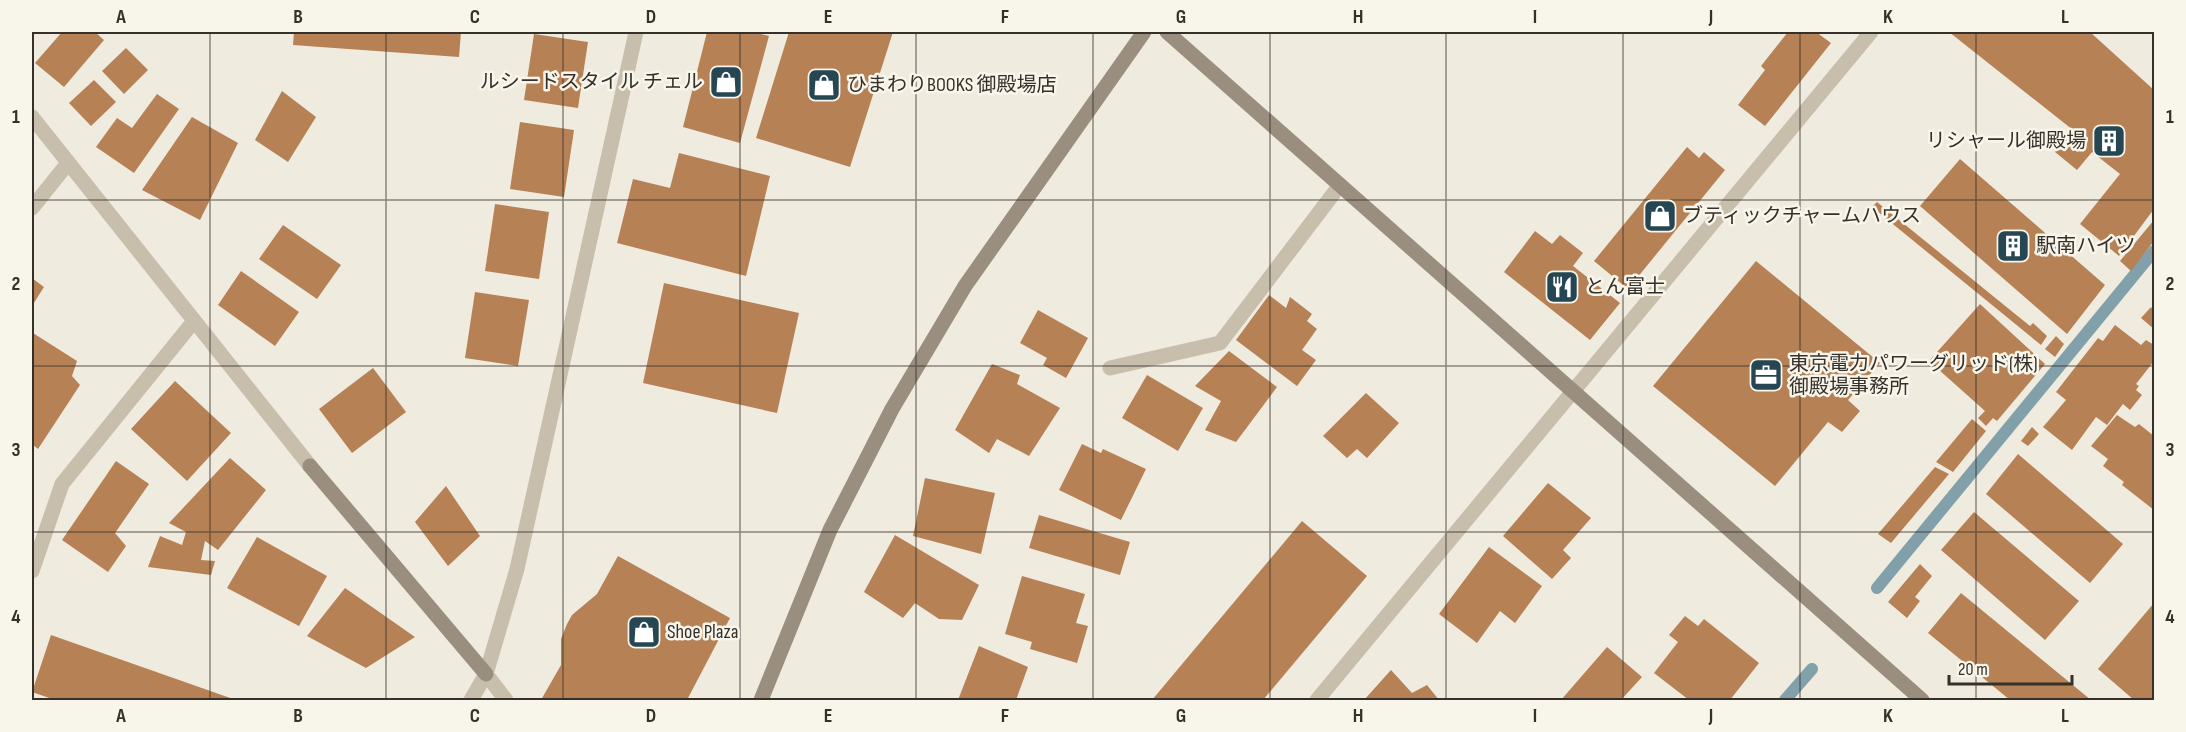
<svg xmlns="http://www.w3.org/2000/svg" width="2186" height="732" font-family="'Sofia Sans Condensed','Noto Sans JP',sans-serif">
<rect width="100%" height="100%" fill="#f0ebdf"/>
<g fill="none" stroke-linecap="round" stroke-linejoin="round">
<!-- stream -->
<path stroke="#82a0aa" stroke-width="12" d="M 1877,588 L 2154,251
M 1785,700 L 1812,669"/>
</g>
<!-- building -->
<path fill="#b78156" d="M 62,32 L 95,32 L 104,40 L 64,87 L 35,63 Z
M 294,32 L 461,32 L 459,57 L 293,45 Z
M 707,32 L 752,32 L 769,36 L 740,143 L 683,127 Z
M 789,32 L 893,32 L 850,167 L 756,138 Z
M 1788,32 L 1816,32 L 1831,43 L 1765,126 L 1738,105 L 1765,70 L 1761,66 Z
M 1949,32 L 2090,32 L 2154,90 L 2154,209 L 2119,256 L 2080,224 L 2120,174 L 2092,152 L 2077,170 L 2055,152 L 2073,130 Z
M 534,34 L 588,42 L 578,108 L 524,100 Z
M 126,48 L 148,70 L 124,94 L 102,71 Z
M 94,80 L 116,102 L 91,126 L 69,103 Z
M 282,91 L 316,117 L 288,162 L 255,140 Z
M 157,94 L 179,109 L 134,173 L 96,147 L 117,118 L 132,128 Z
M 192,117 L 238,143 L 200,220 L 142,190 Z
M 520,122 L 574,130 L 564,197 L 510,189 Z
M 1687,147 L 1699,158 L 1704,152 L 1725,170 L 1628,289 L 1594,261 Z
M 679,153 L 770,176 L 746,276 L 617,243 L 633,179 L 670,188 Z
M 1960,159 L 2105,285 L 2067,334 L 1920,206 Z
M 1877,202 L 2030,326 L 2033,323 L 2047,336 L 2041,345 L 1872,207 Z
M 495,204 L 549,212 L 539,279 L 485,271 Z
M 2154,220 L 2154,241 L 2131,271 L 2120,261 Z
M 283,225 L 341,265 L 317,299 L 259,259 Z
M 1535,231 L 1552,244 L 1560,235 L 1583,253 L 1573,266 L 1620,303 L 1590,340 L 1504,272 Z
M 1756,261 L 1880,363 L 1848,400 L 1860,411 L 1842,432 L 1828,422 L 1775,486 L 1653,386 Z
M 241,271 L 299,312 L 275,346 L 218,305 Z
M 32,278 L 44,287 L 32,306 Z
M 664,283 L 799,313 L 777,413 L 643,383 Z
M 475,292 L 529,300 L 518,366 L 465,358 Z
M 1269,295 L 1286,308 L 1290,297 L 1312,314 L 1307,321 L 1317,329 L 1302,350 L 1316,360 L 1297,386 L 1236,340 Z
M 1980,304 L 2045,364 L 1997,421 L 1993,418 L 1986,426 L 1978,418 L 1985,411 L 1929,361 Z
M 2151,307 L 2154,311 L 2154,329 L 2141,318 Z
M 1038,310 L 1088,338 L 1066,378 L 1043,365 L 1047,358 L 1020,343 Z
M 2115,325 L 2141,345 L 2146,340 L 2154,345 L 2154,361 L 2136,384 L 2139,386 L 2136,390 L 2142,395 L 2130,410 L 2123,404 L 2107,425 L 2096,417 L 2072,450 L 2043,427 L 2066,400 L 2056,392 L 2098,338 L 2103,341 Z
M 33,333 L 77,361 L 72,376 L 80,385 L 38,449 L 32,444 Z
M 2056,336 L 2064,344 L 2055,357 L 2045,349 Z
M 1229,351 L 1277,387 L 1236,442 L 1205,430 L 1221,401 L 1195,386 Z
M 992,364 L 1020,375 L 1017,384 L 1060,408 L 1029,456 L 997,439 L 989,453 L 955,430 Z
M 373,368 L 406,412 L 352,453 L 319,409 Z
M 1147,375 L 1203,408 L 1178,451 L 1122,418 Z
M 175,381 L 231,433 L 187,481 L 131,429 Z
M 1366,393 L 1399,423 L 1367,458 L 1357,449 L 1347,458 L 1323,436 Z
M 2117,415 L 2135,427 L 2139,424 L 2154,436 L 2154,510 L 2122,485 L 2124,482 L 2103,466 L 2108,459 L 2091,446 Z
M 1972,419 L 1986,431 L 1953,472 L 1936,462 Z
M 2032,427 L 2039,434 L 2028,446 L 2021,441 Z
M 1082,444 L 1101,453 L 1103,449 L 1146,469 L 1121,520 L 1059,490 Z
M 2018,454 L 2123,544 L 2090,583 L 1986,494 Z
M 230,458 L 266,490 L 218,550 L 205,541 L 201,560 L 215,561 L 211,575 L 148,567 L 160,536 L 182,545 L 186,532 L 169,523 Z
M 116,461 L 149,484 L 115,533 L 126,546 L 108,572 L 62,540 Z
M 1935,467 L 1949,474 L 1891,543 L 1878,534 Z
M 925,478 L 995,493 L 981,554 L 913,536 Z
M 1548,483 L 1591,518 L 1563,550 L 1571,558 L 1552,579 L 1503,536 Z
M 446,486 L 480,536 L 448,566 L 415,522 Z
M 1974,512 L 2079,601 L 2045,640 L 1941,550 Z
M 1039,515 L 1130,542 L 1120,575 L 1029,548 Z
M 1302,521 L 1367,576 L 1263,700 L 1152,700 Z
M 895,535 L 979,585 L 962,620 L 939,619 L 915,603 L 903,618 L 864,592 Z
M 257,537 L 327,576 L 299,626 L 227,588 Z
M 1489,547 L 1542,586 L 1515,623 L 1500,611 L 1477,643 L 1439,614 Z
M 618,556 L 730,618 L 687,700 L 541,700 L 561,665 L 561,639 L 567,624 L 572,615 L 597,594 Z
M 1920,564 L 1932,576 L 1915,597 L 1920,601 L 1907,618 L 1888,602 Z
M 1022,576 L 1085,594 L 1076,623 L 1088,626 L 1077,663 L 1030,649 L 1032,642 L 1005,634 Z
M 345,588 L 415,637 L 366,668 L 307,636 Z
M 1961,593 L 2091,700 L 2010,700 L 1928,633 Z
M 2154,603 L 2154,700 L 2134,700 L 2098,669 Z
M 1685,616 L 1698,626 L 1704,619 L 1759,663 L 1730,700 L 1689,700 L 1654,673 L 1678,642 L 1669,635 Z
M 51,635 L 236,700 L 55,700 L 32,692 Z
M 979,646 L 1028,667 L 1016,700 L 958,700 Z
M 1607,647 L 1642,677 L 1621,700 L 1561,700 Z
M 1391,670 L 1412,693 L 1427,685 L 1439,700 L 1364,700 Z"/>
<g fill="none" stroke-linecap="round" stroke-linejoin="round">
<!-- street -->
<path stroke="#c7beac" stroke-width="15" d="M 32,117 L 310,466
M 32,208 L 68,163
M 1110,368 L 1220,343 L 1340,185
M 32,571 L 62,484 L 194,321
M 486,674 L 506,700
M 471,700 L 486,674 L 517,569 L 636,32
M 1317,700 L 1871,32"/>
<!-- secondary -->
<path stroke="#9a8e7e" stroke-width="15" d="M 1167,32 L 1922,700
M 310,466 L 486,674
M 761,700 L 830,530 L 892,409 L 965,286 L 1144,32"/>
</g>
<!-- grid -->
<path fill="none" stroke="#36302a" stroke-width="1.5" stroke-opacity="0.55" d="M 210,32 L 210,700M 386,32 L 386,700M 563,32 L 563,700M 740,32 L 740,700M 916,32 L 916,700M 1093,32 L 1093,700M 1270,32 L 1270,700M 1446,32 L 1446,700M 1623,32 L 1623,700M 1800,32 L 1800,700M 1976,32 L 1976,700M 32,200 L 2154,200M 32,366 L 2154,366M 32,532 L 2154,532"/>
<!-- icons -->
<defs>
<symbol id="shop-square" viewBox="-11 -11 22 22"><rect x="-9" y="-9" width="18" height="18" rx="4" fill="#254652" stroke="#f8f5eb"/><path d="M-5-2.5h2.3a2.7 3.5 0 0 1 5.4 0H5L5.5 6h-11ZM-1.5-2.5h3a1.5 2.3 0 0 0-3 0Z" fill="#fff"/></symbol>
<symbol id="building-square" viewBox="-11 -11 22 22"><rect x="-9" y="-9" width="18" height="18" rx="4" fill="#254652" stroke="#f8f5eb"/><path d="M-4-6H4V6H1V3H-1V6H-4ZM-2.5-4.3h1.7v1.8h-1.7ZM.8-4.3h1.7v1.8H.8ZM-2.5-1h1.7V.8h-1.7ZM.8-1h1.7V.8H.8Z" fill="#fff"/></symbol>
<symbol id="restaurant-square" viewBox="-11 -11 22 22"><rect x="-9" y="-9" width="18" height="18" rx="4" fill="#254652" stroke="#f8f5eb"/><path d="M-5-6h1v4h1v-4h1v4h1v-4h1v5L-1.5 .5V6h-2V.5L-5-1ZM5-6V6H3V1.5H1.5Q1.5-4 5-6Z" fill="#fff"/></symbol>
<symbol id="office-square" viewBox="-11 -11 22 22"><rect x="-9" y="-9" width="18" height="18" rx="4" fill="#254652" stroke="#f8f5eb"/><path d="M-6-3h4V-5.5h4V-3h4V5H-6ZM-1-4.5V-3h2v-1.5ZM-6 0V1H6V0Z" fill="#fff"/></symbol>
</defs>
<g fill-rule="evenodd">
<use href="#shop-square" x="707" y="63" width="38" height="38"/>
<use href="#shop-square" x="805" y="66" width="38" height="38"/>
<use href="#building-square" x="2090" y="122" width="38" height="38"/>
<use href="#shop-square" x="1641" y="197" width="38" height="38"/>
<use href="#building-square" x="1994" y="227" width="38" height="38"/>
<use href="#restaurant-square" x="1543" y="268" width="38" height="38"/>
<use href="#office-square" x="1747" y="356" width="38" height="38"/>
<use href="#shop-square" x="625" y="613" width="38" height="38"/>
</g>
<g text-anchor="middle" dominant-baseline="central" stroke-width="5" stroke-linejoin="round" paint-order="stroke">
<!-- poi labels -->
<g font-size="20" fill="#36302a" stroke="#f8f5eb" text-anchor="start">
<text x="703" y="82" text-anchor="end">ルシードスタイル チェル</text>
<text x="847" y="85">ひまわりBOOKS 御殿場店</text>
<text x="2086" y="141" text-anchor="end">リシャール御殿場</text>
<text x="1683" y="216">ブティックチャームハウス</text>
<text x="2036" y="246">駅南ハイツ</text>
<text x="1585" y="287">とん富士</text>
<text x="1789" y="364">東京電力パワーグリッド(株)<tspan x="1789" dy="23">御殿場事務所</tspan></text>
<text x="667" y="632">Shoe Plaza</text>
</g>
</g>
<!-- border -->
<rect width="2186" height="732" fill="none" stroke="#f8f5eb" stroke-width="66"/>
<!-- scale -->
<path d="M1949 675v9h123v-9" fill="none" stroke="#36302a" stroke-width="3"/>
<text x="1958" y="675" font-size="18" fill="#36302a" stroke="#f8f5eb" stroke-width="4.5" paint-order="stroke">20 m</text>
<rect x="33" y="33" width="2120" height="666" fill="none" stroke="#36302a" stroke-width="2"/>
<g font-size="20" text-anchor="middle" font-weight="bold" fill="#36302a">
<text x="121" y="23">A</text>
<text x="298" y="23">B</text>
<text x="475" y="23">C</text>
<text x="651" y="23">D</text>
<text x="828" y="23">E</text>
<text x="1005" y="23">F</text>
<text x="1181" y="23">G</text>
<text x="1358" y="23">H</text>
<text x="1535" y="23">I</text>
<text x="1711" y="23">J</text>
<text x="1888" y="23">K</text>
<text x="2065" y="23">L</text>
<text x="16" y="123">1</text>
<text x="2170" y="123">1</text>
<text x="16" y="290">2</text>
<text x="2170" y="290">2</text>
<text x="16" y="456">3</text>
<text x="2170" y="456">3</text>
<text x="16" y="623">4</text>
<text x="2170" y="623">4</text>
<text x="121" y="722">A</text>
<text x="298" y="722">B</text>
<text x="475" y="722">C</text>
<text x="651" y="722">D</text>
<text x="828" y="722">E</text>
<text x="1005" y="722">F</text>
<text x="1181" y="722">G</text>
<text x="1358" y="722">H</text>
<text x="1535" y="722">I</text>
<text x="1711" y="722">J</text>
<text x="1888" y="722">K</text>
<text x="2065" y="722">L</text>
</g>
</svg>
